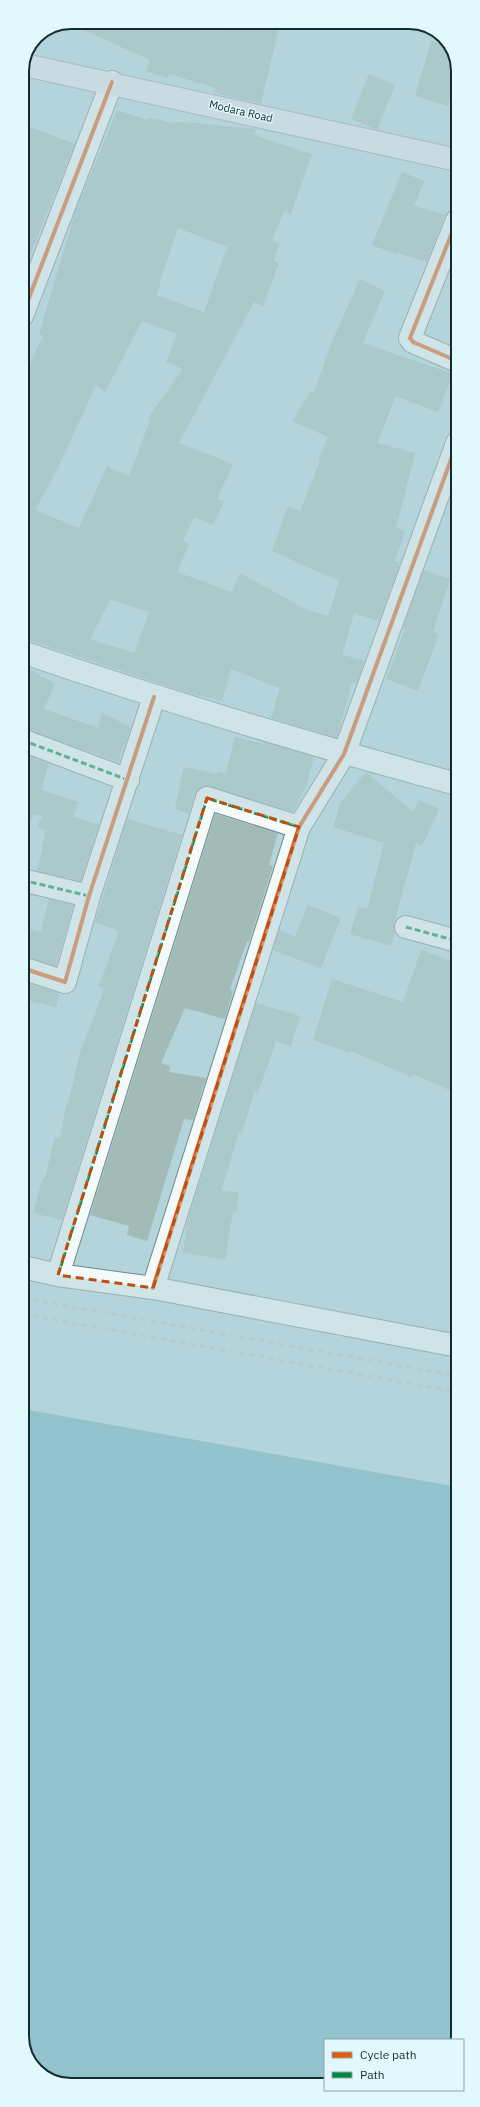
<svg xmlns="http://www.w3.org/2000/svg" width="480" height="2107" font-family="'IBM Plex Sans',sans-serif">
<rect width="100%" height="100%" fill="#b3d4da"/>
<!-- water -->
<path fill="#6db0bd" d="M 23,1409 L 458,1487 L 458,2036 L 457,2040 L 325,2040 L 325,2084 L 68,2085 L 39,2073 L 23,2045 Z"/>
<!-- building -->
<path fill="#a2bbb6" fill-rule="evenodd" d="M 71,22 L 182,22 L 209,31 L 210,28 L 219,31 L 220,22 L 280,22 L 261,104 L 214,93 L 216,88 L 169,74 L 168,78 L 146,71 L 150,60 L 68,23 Z
M 431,41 L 448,46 L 457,62 L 457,74 L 448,106 L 415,96 Z
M 369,74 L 395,85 L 377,130 L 351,119 Z
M 117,110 L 147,120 L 147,118 L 157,119 L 175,124 L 176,122 L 184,122 L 256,129 L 254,135 L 312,154 L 291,214 L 284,211 L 272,240 L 279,244 L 274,261 L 279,263 L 263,306 L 254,302 L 179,443 L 233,464 L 217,499 L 224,502 L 213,525 L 194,517 L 183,541 L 189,544 L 177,572 L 232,592 L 240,573 L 307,610 L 328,616 L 339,581 L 272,551 L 288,506 L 300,511 L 320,461 L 318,460 L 328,437 L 292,421 L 311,391 L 314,392 L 333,339 L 360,279 L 385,291 L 363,343 L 453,374 L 438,412 L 396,396 L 377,443 L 415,453 L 396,528 L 405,531 L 395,561 L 400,563 L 379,621 L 354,613 L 342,655 L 364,660 L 357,683 L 352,682 L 337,738 L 271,718 L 280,688 L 231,669 L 222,701 L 188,693 L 22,638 L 22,381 L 43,336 L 39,334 L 76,210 ZM 178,228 L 227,247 L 204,312 L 156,295 L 161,285 L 159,284 ZM 142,321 L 177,334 L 166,362 L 183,369 L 148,418 L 150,420 L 129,476 L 107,466 L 79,528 L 35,510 L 57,470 L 96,385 L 105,392 ZM 110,600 L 149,612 L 134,653 L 90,639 Z
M 22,124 L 75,144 L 22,275 Z
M 402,172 L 424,181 L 414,206 L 445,215 L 427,262 L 398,253 L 398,255 L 372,245 Z
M 424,570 L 450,579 L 433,632 L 439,634 L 418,691 L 386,679 L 405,629 L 403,628 Z
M 22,665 L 55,684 L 44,709 L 98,728 L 102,712 L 131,728 L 118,762 L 22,728 Z
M 235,737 L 263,744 L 263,742 L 314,757 L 307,783 L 293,812 L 205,786 L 199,789 L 195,794 L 189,814 L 175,808 L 184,767 L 217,774 L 218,772 L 226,773 Z
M 22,753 L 49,764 L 41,790 L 79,802 L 73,817 L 99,824 L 81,881 L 37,871 L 46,830 L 37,827 L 42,816 L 33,814 L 27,833 L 22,833 Z
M 366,772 L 413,812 L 419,800 L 439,809 L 422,846 L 416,843 L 394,924 L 395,932 L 391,946 L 350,934 L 358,907 L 367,909 L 384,843 L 333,827 L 340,803 Z
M 215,814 L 278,833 L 269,865 L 273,866 L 249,942 L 247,941 L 230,990 L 233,991 L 225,1019 L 185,1008 L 161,1063 L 170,1066 L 169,1072 L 206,1078 L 193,1120 L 184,1119 L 147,1241 L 127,1235 L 129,1226 L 90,1215 Z
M 127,819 L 182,835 L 62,1220 L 33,1213 L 43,1177 L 45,1178 L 55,1137 L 60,1138 L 66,1105 L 68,1105 L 80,1052 L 96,1012 L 104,988 L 99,986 L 119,931 L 95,922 Z
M 49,899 L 73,905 L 56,966 L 22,956 L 22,927 L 41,932 Z
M 308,905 L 341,918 L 321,968 L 273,950 L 279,930 L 295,937 Z
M 421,950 L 458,963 L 458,1094 L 413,1074 L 411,1077 L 351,1051 L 350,1053 L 313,1040 L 332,979 L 403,1002 Z
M 22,981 L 59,993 L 56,1007 L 22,999 Z
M 256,1003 L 300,1016 L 291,1046 L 276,1041 L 258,1093 L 254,1092 L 242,1133 L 239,1133 L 221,1191 L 239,1192 L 237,1212 L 233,1211 L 225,1259 L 183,1253 L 187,1223 Z"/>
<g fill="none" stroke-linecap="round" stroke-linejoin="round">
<defs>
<path id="minor" d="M 457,220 L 410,338 L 413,342 L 457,361
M 22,316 L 112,82
M 22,652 C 166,701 311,745 457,784
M 22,740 L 128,780
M 22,880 L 89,896
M 406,927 L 457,941
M 22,968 L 65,982 L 89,896 L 154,697
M 23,1267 L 58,1275 L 153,1288 L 458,1346
M 58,1275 L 207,798 L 299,827
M 153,1288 L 299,827 L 344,754 L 457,443"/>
<path id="major" d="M 25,65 L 457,160"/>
</defs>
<!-- minor casing -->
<use href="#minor" stroke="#6e898e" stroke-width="24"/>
<!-- major casing -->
<use href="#major" stroke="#999cab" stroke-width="24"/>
<!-- minor -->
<use href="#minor" stroke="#f4f9f9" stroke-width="22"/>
<!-- major -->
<use href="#major" stroke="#e6e3ea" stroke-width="22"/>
<!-- rail -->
<path stroke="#b7c0c2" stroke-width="3" stroke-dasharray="5 5" stroke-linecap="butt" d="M 23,1298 L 458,1376
M 23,1314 L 458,1392"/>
<!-- quiet -->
<path stroke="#00873e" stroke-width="3" stroke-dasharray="6 3" stroke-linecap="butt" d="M 22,740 L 128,780
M 22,880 L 89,896
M 406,927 L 457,941
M 58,1275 L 207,798 L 299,827"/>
<defs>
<path id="cycleway" d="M 457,220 L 410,338 L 413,342 L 457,361
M 22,316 L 112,82
M 22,968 L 65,982 L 89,896 L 154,697
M 153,1288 L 299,827 L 344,754 L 457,443"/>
</defs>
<!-- cycleway casing -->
<use href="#cycleway" stroke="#e1f8fd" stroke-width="6"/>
<!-- cycleway -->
<use href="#cycleway" stroke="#e8590c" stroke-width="4"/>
</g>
<!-- marked area -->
<path d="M0 0H480V2107H0ZM 207,798 L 299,827 L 153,1288 L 58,1275 Z" fill="#b3d4da" fill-opacity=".55" fill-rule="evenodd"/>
<path fill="none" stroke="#bd5013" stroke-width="3" stroke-dasharray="8 5" stroke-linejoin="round" d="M 207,798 L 299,827 L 153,1288 L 58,1275 Z"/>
<g text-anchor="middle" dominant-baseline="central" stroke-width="3" stroke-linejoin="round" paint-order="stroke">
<!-- street labels -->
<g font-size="11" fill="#132b30" stroke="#e1f8fd">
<text transform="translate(241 111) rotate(13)">Modara Road</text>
</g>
</g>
<!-- crop -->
<path d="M0 0H480V2107H0ZM71 29H409A42 42 0 0 1 451 71V2036A42 42 0 0 1 409 2078H71A42 42 0 0 1 29 2036V71A42 42 0 0 1 71 29Z" fill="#e1f8fd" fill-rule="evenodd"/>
<path fill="none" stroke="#132b30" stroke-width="2" d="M71 29H409A42 42 0 0 1 451 71V2036A42 42 0 0 1 409 2078H71A42 42 0 0 1 29 2036V71A42 42 0 0 1 71 29Z"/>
<!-- legend -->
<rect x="324" y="2039" width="140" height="52" fill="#e1f8fd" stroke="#8fa6ab"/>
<rect x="332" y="2052" width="20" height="6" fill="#e8590c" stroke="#8fa6ab"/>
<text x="360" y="2059" font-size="12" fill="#132b30">Cycle path</text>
<rect x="332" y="2072" width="20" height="6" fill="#00873e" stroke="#8fa6ab"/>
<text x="360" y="2079" font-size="12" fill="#132b30">Path</text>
</svg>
